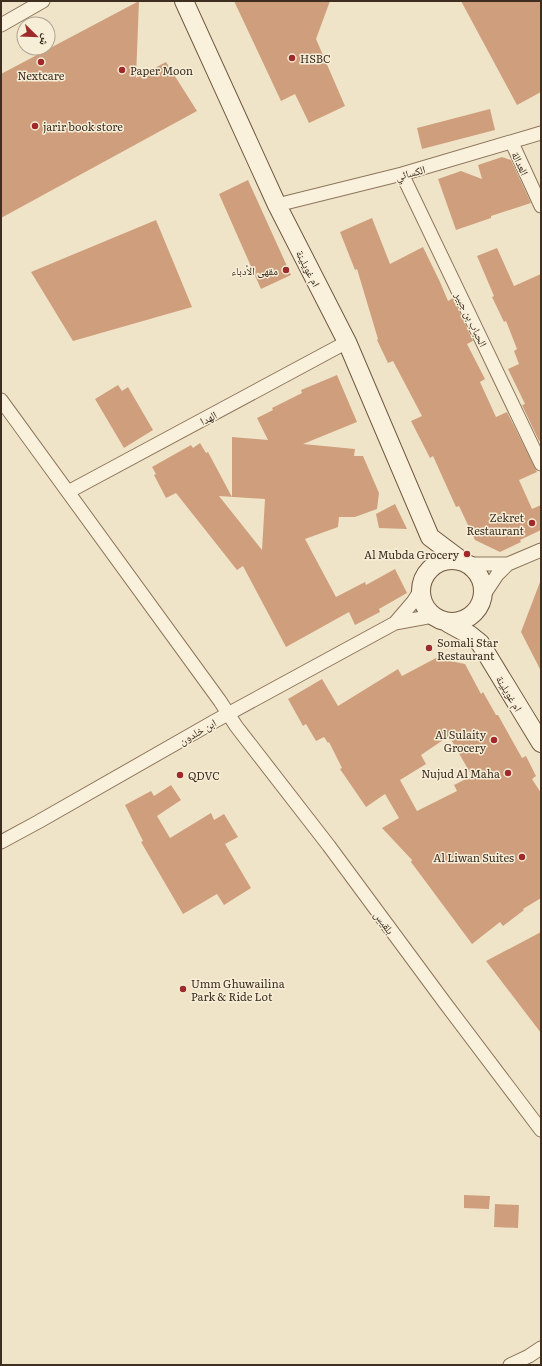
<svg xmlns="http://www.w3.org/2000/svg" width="542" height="1366" font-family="Literata,'Noto Naskh Arabic',serif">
<rect width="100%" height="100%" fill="#f0e4c8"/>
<!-- building -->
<path fill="#cf9f7d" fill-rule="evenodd" d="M 139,1 L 136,78 L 166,62 L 197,111 L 1,218 L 1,74 Z
M 234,1 L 330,1 L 316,39 L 345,106 L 309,123 L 295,94 L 281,101 Z
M 461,1 L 541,1 L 541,92 L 517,105 Z
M 490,109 L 495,130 L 422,149 L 417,128 Z
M 502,157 L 511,160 L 531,203 L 491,216 L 491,218 L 456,230 L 438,179 L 461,171 L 482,179 L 478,165 Z
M 248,180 L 291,275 L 261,289 L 219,194 Z
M 372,218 L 390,264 L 423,247 L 440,282 L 448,301 L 453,298 L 473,341 L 467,344 L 485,379 L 480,382 L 496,417 L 507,412 L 537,472 L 519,480 L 532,509 L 541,505 L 541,530 L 520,540 L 521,542 L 500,552 L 475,540 L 459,506 L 456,507 L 433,456 L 430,458 L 411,421 L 422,416 L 393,361 L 388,363 L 377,340 L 378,339 L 357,269 L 355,270 L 340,232 Z
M 156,220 L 192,307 L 73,341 L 31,272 Z
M 497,248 L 514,286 L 541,274 L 541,440 L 539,441 L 522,405 L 525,404 L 508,369 L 519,364 L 514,351 L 517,349 L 506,321 L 504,322 L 492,297 L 494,296 L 477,256 Z
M 337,375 L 357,422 L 303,444 L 355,449 L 354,456 L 363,456 L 379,493 L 377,509 L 355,517 L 339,517 L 338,527 L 305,539 L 336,597 L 365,582 L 366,585 L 395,569 L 407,593 L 379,609 L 380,612 L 355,625 L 349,612 L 286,647 L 243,566 L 237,570 L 176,493 L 166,498 L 154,475 L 156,474 L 152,467 L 191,445 L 193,448 L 200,443 L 206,453 L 208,452 L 232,497 L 232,437 L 268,440 L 257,418 L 273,410 L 272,408 L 302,393 L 301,390 ZM 219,496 L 265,499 L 262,550 Z
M 118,385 L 122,391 L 128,387 L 153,430 L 124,448 L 95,399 Z
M 395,504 L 407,529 L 379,528 L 376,514 Z
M 540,582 L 541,582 L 541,671 L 521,632 Z
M 436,658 L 465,664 L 481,694 L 483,692 L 496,715 L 498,715 L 522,758 L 526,756 L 536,776 L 532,779 L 541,793 L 541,898 L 523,909 L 524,910 L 503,926 L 500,922 L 472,944 L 411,862 L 412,860 L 382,828 L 399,818 L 385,794 L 366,807 L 340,769 L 342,768 L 329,742 L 328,743 L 324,737 L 316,741 L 306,724 L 303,726 L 288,699 L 322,679 L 338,706 L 398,669 L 402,676 ZM 449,736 L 472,776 L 454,785 L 457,791 L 417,811 L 400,780 L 426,764 L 421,755 Z
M 171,785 L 181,800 L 157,816 L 170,838 L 211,813 L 214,820 L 224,814 L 238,837 L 225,844 L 251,888 L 224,905 L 217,894 L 183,914 L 141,842 L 143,841 L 125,805 L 151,791 L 154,796 Z
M 541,932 L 541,1033 L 486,961 Z
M 464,1195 L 490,1196 L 489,1209 L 464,1208 Z
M 495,1204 L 519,1205 L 518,1228 L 494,1227 Z"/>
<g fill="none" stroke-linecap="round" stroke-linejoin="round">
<defs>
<path id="street" d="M 1,25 L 43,1
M 512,143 L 541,206
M 402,174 L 541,464
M 277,205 L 402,174 L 541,133
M 1,400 L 220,701 L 236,726 L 329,846 L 445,1003 L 541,1130
M 68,492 L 347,342
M 469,564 L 508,564 L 541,550
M 483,596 L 497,575 L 508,564
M 395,623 L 413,602 L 420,591
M 1,842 L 38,822 L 215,721 L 395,623 L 433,616
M 510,1365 L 529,1356 L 541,1348"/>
<path id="secondary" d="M 184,1 L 277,205 L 347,342 L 430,537 L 462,561
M421 591a31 31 0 1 1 62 0a31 31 0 1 1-62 0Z
M 448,623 L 470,635 L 480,643 L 541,743"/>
</defs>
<!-- street casing -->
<use href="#street" stroke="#8d765c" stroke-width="15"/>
<!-- secondary casing -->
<use href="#secondary" stroke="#6f573f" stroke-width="20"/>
<!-- street -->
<use href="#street" stroke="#faf1dc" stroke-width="13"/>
<!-- secondary -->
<use href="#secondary" stroke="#faf1dc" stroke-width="18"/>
</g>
<!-- markers -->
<g fill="#9e2a2b" stroke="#f7eed8" stroke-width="1.5">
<circle cx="292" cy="58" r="4"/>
<circle cx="41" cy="62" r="4"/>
<circle cx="122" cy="70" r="4"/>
<circle cx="35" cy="126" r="4"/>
<circle cx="286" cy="270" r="4"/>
<circle cx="532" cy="523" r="4"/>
<circle cx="467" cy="554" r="4"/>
<circle cx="429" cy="648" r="4"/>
<circle cx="494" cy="740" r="4"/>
<circle cx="508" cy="773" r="4"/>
<circle cx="180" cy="775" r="4"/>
<circle cx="522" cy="857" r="4"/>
<circle cx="183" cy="989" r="4"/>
</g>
<g text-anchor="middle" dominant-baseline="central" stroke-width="3" stroke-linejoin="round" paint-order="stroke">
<!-- poi labels -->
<g font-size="11" fill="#3d2e20" stroke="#f7eed8" text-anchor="start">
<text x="300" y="58">HSBC</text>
<text x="130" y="70">Paper Moon</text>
<text x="41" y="75" text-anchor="middle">Nextcare</text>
<text x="43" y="126">jarir book store</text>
<text x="278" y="270" text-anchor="end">مقهى الأدباء</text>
<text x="524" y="517" text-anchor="end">Zekret<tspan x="524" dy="13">Restaurant</tspan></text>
<text x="459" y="554" text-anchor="end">Al Mubda Grocery</text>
<text x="437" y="642">Somali Star<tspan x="437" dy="13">Restaurant</tspan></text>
<text x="486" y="734" text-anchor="end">Al Sulaity<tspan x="486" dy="13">Grocery</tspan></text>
<text x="500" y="773" text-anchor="end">Nujud Al Maha</text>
<text x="188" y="775">QDVC</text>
<text x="514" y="857" text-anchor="end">Al Liwan Suites</text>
<text x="191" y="983">Umm Ghuwailina<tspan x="191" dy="13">Park &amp; Ride Lot</tspan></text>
</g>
<!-- street labels -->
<g font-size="11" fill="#3d2e20" stroke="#f7eed8">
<text transform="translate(521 163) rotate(65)">العدالة</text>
<text transform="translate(410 172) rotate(-15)">الكسائي</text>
<text transform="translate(309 268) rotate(63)">ام غويلينة</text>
<text transform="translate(472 319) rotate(64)">الحباب بن جبير</text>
<text transform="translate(208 417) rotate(-28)">الهدا</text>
<text transform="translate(510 693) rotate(59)">ام غويلينة</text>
<text transform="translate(197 731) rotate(-30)">ابن خلدون</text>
<text transform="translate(385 922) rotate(54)">بلقيس</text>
</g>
</g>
<!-- border -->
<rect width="542" height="1366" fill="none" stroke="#3d2e20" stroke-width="4"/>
<!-- north arrow -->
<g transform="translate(36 36) rotate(113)"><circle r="19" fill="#f7eed8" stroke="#ada18e"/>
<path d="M0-3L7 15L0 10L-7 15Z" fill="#9e2a2b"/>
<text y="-6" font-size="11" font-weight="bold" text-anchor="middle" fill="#3d2e20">ش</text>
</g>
</svg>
